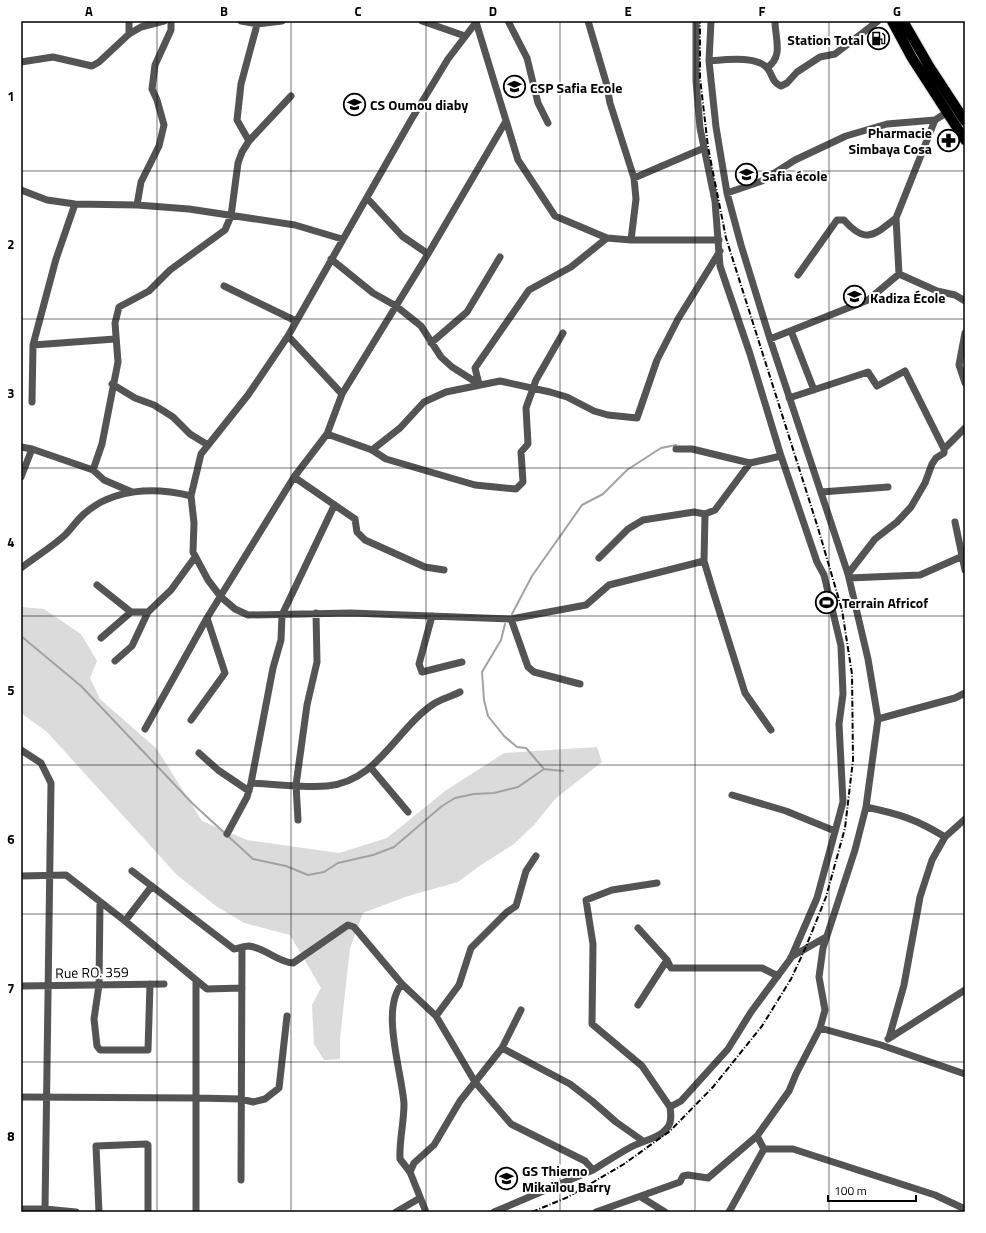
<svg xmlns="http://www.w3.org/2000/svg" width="986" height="1233" font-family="'Titillium Web',sans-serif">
<rect width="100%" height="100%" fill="#fff"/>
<!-- green -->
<path fill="#dbdbdb" d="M 21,607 L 44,609 L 81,634 L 97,661 L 90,678 L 100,699 L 157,749 L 202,821 L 247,840 L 339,853 L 387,838 L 445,791 L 504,753 L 597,747 L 602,762 L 555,799 L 534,825 L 514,844 L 478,867 L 458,882 L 405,897 L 363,913 L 350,948 L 340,1039 L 340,1059 L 324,1060 L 314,1044 L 312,1005 L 321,988 L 290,935 L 244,923 L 216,906 L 177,875 L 47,732 L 21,713 Z"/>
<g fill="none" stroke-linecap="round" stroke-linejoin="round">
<!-- stream -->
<path stroke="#a2a2a2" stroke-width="2" d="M 512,614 L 532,576 L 582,505 L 603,494 L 627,470 L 661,448 L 676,445
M 505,624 L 501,640 L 482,672 L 484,700 L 488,716 L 504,736 L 517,747 L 526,748 L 544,769
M 21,636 L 81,686 L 193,804 L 253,859 L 286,866 L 308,875 L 324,872 L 338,863 L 373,855 L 394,847 L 442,806 L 455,798 L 474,794 L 494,793 L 518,787 L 544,769 L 563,771"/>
<defs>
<path id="primary" d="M 892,21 L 912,58 L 965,140
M 903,21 L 929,66 L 965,121"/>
</defs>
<!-- primary casing -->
<use href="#primary" stroke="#dbdbdb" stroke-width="12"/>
<!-- street -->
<path stroke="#545454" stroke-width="7" d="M 129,21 L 129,34
M 241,21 L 257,24 L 282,21
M 422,21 L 465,36
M 477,21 L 448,59 L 411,120 L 288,336 L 248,395 L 201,454 L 191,496 L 194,523 L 193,552 L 208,580 L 221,597 L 235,609 L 248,615 L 351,613 L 511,619 L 586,605 L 609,585 L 704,561
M 508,21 L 527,58 L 538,103 L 548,123
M 588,21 L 606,82 L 610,103 L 634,178 L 636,199 L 631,240
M 711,21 L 709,61 L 716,127 L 727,193 L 741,245 L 770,339 L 848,574 L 868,659 L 878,719 L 866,807 L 855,850 L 823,948 L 819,977 L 825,1010 L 820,1028
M 476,22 L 518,160 L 555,216 L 607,238 L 631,240 L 719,240
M 709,61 C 723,60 758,55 768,69 C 773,76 772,82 781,86 L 787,83 L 797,72 L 820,57 L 835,54 L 878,21
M 21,62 L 53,57 L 92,66 L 99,62 L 129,34 L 141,27 L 164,21
M 767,68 C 784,56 775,39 775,21
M 946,113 L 935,120 L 896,218 L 899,274 L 937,291 L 955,295 L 965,301
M 249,141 L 237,120 L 241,84 L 258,21
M 634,178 L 704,148
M 21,190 L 47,200 L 75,204 L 137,205 L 189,209 L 295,225 L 342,239
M 727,193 L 762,181 L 795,160 L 846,136 L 887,124 L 935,120
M 367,198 L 402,236 L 428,254
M 137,205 L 141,182 L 159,146 L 164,125 L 157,100 L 152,89 L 155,65 L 171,30 L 171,21
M 331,259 L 373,293 L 396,306 L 421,326 L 441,357 L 452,367 L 479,384
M 798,275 L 837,220 L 844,220 C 866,245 874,235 896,218
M 224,286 L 296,321
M 791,331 L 814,390
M 965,333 L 959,365 L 965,383
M 288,336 L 342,394
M 770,339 L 868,300 L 899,274
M 431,343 L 467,312 L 500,257
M 33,345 L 115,339
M 112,384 L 135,398 L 154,405 L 173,417 L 190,434 L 208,445
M 479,384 L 475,368 L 529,290 L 571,267 L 607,238
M 789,398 L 868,372 L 877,386 L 905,371 L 944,449 L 965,428
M 32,402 L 33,345 L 56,259 L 75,204
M 327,434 L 372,450 L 386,459 L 475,485 L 516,489 L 523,482 L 521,452 L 528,444 L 526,408 L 536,380 L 563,333
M 21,447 L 32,449 L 93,470 L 104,480 L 132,492
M 676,449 L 692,449 L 750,463 L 781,456
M 372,450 L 400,428 L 424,402 L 446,392 L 500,381 L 550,392 L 567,397 L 594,411 L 608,415 L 637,418 L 657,360 L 678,319 L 720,251
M 750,463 L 715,510 L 705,514 L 704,561 L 713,591 L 745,693 L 771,730
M 93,470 L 102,444 L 118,362 L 115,323 L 119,307 L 149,291 L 170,270 L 225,230 L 231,216 L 238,163 L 242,152 L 249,141 L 291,96
M 21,477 L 32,449
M 294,477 L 355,519 L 357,532 L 365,540 L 425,567 L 444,570
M 821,492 L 888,487
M 955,522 L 965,570
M 599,558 L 628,529 L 643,520 L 694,512 L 705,514
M 21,568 C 35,557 52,547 65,535 C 72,528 77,520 84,514 C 113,488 154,487 191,496
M 848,574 L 875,539 L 897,522 L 911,507 L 925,483 L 932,464 L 936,458 L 944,453 L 944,449
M 849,578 L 920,575 L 965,555
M 97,585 L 131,612
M 432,616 L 419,664 L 422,672 L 462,662
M 511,619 L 528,667 L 534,672 L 580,684
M 101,638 L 131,612 L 148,612 L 171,590 L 195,557
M 115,661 L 132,646 L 148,612
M 878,719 L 955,698 L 965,693
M 191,720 L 225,673 L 207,618
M 145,729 L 207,618 L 294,477 L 327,434 L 342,394 L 428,254 L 506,121
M 21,750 L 41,763 L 51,783 L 45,1209
M 199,753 L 218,770 L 249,791
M 371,768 L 408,812
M 251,783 C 276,784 303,788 327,786 C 378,782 396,728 435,703 C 442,699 452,696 460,692
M 732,795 L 786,811 L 835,831
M 866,807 C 899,814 916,819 945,837 L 965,819
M 298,820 L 296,785 L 307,705 L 317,662 L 316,613
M 227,834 L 247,797 L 251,783 L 273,668 L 281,640 L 282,615 L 334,506
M 132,871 L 234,949 C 239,948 245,946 249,946 C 266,948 277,962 293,963 L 348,925 L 354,927 L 402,984 L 436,1016 L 475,1082 L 511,1124 L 585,1161 L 593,1170 L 494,1212
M 21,876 L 66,875 L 125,921 L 207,989 L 242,988
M 657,883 L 612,890 L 586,900 L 593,944 L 592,1024 L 642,1066 L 670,1107
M 100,902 L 99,985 L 94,1019 L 97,1046 L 100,1050 L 148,1050 L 150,984
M 125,921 L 152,886
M 638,928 L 667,960 L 671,968 L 762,968 L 778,976
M 791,957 L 826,937
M 402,984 C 380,1009 402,1072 404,1104 C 404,1123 399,1141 400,1159 L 410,1172
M 21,986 L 164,984
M 638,1005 L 667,960
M 521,1010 L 502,1048 L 570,1084 L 592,1101 L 616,1122 L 643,1141
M 436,1016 L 459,985 L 471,948 L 507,912 L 516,906 L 526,871 L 536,856
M 889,1038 L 904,985 L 920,897 L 932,860 L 945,837
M 888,1039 L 965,990
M 21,1097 L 197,1098 L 241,1099 L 253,1102 L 265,1099 L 279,1088 L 287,1016
M 757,1136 L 764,1149
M 593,1170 C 606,1162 618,1154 631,1147 C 643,1140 659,1139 667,1128 C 672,1123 671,1114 670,1107 L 681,1101 L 728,1049 L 751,1012 L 791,958 L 817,898 L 843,802 L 839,724 L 843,694 L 841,646 L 824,575 L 817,562 L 781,456 L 750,354 L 720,266 L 715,201 L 700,128 L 696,81 L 696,21
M 241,1180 L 242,948
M 641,1197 L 665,1212
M 21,1209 L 45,1209 L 76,1212
M 99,1212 L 96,1146 L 146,1144 L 148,1145 L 148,1212
M 196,1212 L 196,981
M 396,1212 L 420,1198
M 426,1212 L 410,1172 L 414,1163 L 434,1145 L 460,1101 L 502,1048
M 596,1212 L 680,1182 L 683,1176 L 688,1175 L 708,1178 L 757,1136 L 789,1091 L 796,1074 L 820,1028 L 881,1045 L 965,1074
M 729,1212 L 764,1149 L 793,1149 L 935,1195 L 965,1209"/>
<!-- primary -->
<use href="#primary" stroke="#000" stroke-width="10"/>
<!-- rail -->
<path stroke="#000" stroke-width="2" stroke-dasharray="6 2 1 2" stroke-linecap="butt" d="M 532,1212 L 568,1197 L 624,1164 L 670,1131 L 713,1087 L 762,1026 L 791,979 L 805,949 L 826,897 L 845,828 L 853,760 L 852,674 L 842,610 L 818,528 L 726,238 L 708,147 L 700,78 L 700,21"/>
</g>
<!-- grid -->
<path fill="none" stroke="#000" stroke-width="1" stroke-opacity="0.55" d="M 157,21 L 157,1212M 291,21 L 291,1212M 426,21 L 426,1212M 560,21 L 560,1212M 695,21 L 695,1212M 829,21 L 829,1212M 21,171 L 965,171M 21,319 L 965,319M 21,468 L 965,468M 21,616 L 965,616M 21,765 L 965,765M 21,914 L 965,914M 21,1062 L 965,1062"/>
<!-- icons -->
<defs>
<symbol id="fuel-ring" viewBox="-11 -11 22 22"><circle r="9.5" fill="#fff" stroke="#000" stroke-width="1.5"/><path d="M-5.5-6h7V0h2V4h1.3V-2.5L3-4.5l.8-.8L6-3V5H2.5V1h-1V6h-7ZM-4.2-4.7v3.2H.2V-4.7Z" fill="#000"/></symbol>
<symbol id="school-ring" viewBox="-11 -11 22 22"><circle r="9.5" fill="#fff" stroke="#000" stroke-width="1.5"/><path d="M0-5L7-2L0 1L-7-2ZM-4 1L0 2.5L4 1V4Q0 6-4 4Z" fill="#000"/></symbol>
<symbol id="pharmacy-ring" viewBox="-11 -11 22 22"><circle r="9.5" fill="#fff" stroke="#000" stroke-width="1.5"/><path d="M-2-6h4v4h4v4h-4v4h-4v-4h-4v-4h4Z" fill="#000"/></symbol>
<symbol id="stadium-ring" viewBox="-11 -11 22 22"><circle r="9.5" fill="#fff" stroke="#000" stroke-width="1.5"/><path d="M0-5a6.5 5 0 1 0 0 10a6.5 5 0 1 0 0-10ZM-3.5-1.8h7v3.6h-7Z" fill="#000"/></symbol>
</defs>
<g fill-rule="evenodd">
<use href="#fuel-ring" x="866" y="26" width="25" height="25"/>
<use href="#school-ring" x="502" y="74" width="25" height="25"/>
<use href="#school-ring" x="342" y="92" width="25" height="25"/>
<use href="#pharmacy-ring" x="936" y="128" width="25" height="25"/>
<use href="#school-ring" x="734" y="162" width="25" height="25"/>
<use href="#school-ring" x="842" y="284" width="25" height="25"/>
<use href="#stadium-ring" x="814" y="590" width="25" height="25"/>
<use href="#school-ring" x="494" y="1166" width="25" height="25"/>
</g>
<g text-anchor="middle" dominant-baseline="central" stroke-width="4" stroke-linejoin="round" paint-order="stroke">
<!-- poi labels -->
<g font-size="14" font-weight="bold" fill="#000" stroke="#fff" text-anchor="start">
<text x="864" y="39" text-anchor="end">Station Total</text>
<text x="530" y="87">CSP Safia Ecole</text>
<text x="370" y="104">CS Oumou diaby</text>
<text x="932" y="132" text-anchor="end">Pharmacie<tspan x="932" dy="16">Simbaya Cosa</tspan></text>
<text x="762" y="175">Safia école</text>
<text x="870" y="297">Kadiza École</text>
<text x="842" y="602">Terrain Africof</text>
<text x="522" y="1170">GS Thierno<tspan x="522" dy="16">Mikaïlou Barry</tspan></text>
</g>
<!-- street labels -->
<g font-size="14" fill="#000" stroke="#fff">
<text transform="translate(92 972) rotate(-1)">Rue RO. 359</text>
</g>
</g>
<!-- border -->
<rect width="986" height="1233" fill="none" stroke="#ffffff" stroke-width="44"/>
<!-- scale -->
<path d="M828 1195v6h88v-6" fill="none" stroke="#000000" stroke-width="2"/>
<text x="834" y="1195" font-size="12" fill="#000000" stroke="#ffffff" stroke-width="3" paint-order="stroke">100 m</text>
<rect x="22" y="22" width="942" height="1189" fill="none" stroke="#000" stroke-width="1.5"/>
<g font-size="13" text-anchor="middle" font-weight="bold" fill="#000">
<text x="89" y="16">A</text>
<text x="224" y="16">B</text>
<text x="358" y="16">C</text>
<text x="493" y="16">D</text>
<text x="628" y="16">E</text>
<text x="762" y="16">F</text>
<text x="897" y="16">G</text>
<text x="11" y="101">1</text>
<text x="11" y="249">2</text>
<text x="11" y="398">3</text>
<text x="11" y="547">4</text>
<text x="11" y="695">5</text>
<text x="11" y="844">6</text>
<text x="11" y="993">7</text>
<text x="11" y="1141">8</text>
</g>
</svg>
